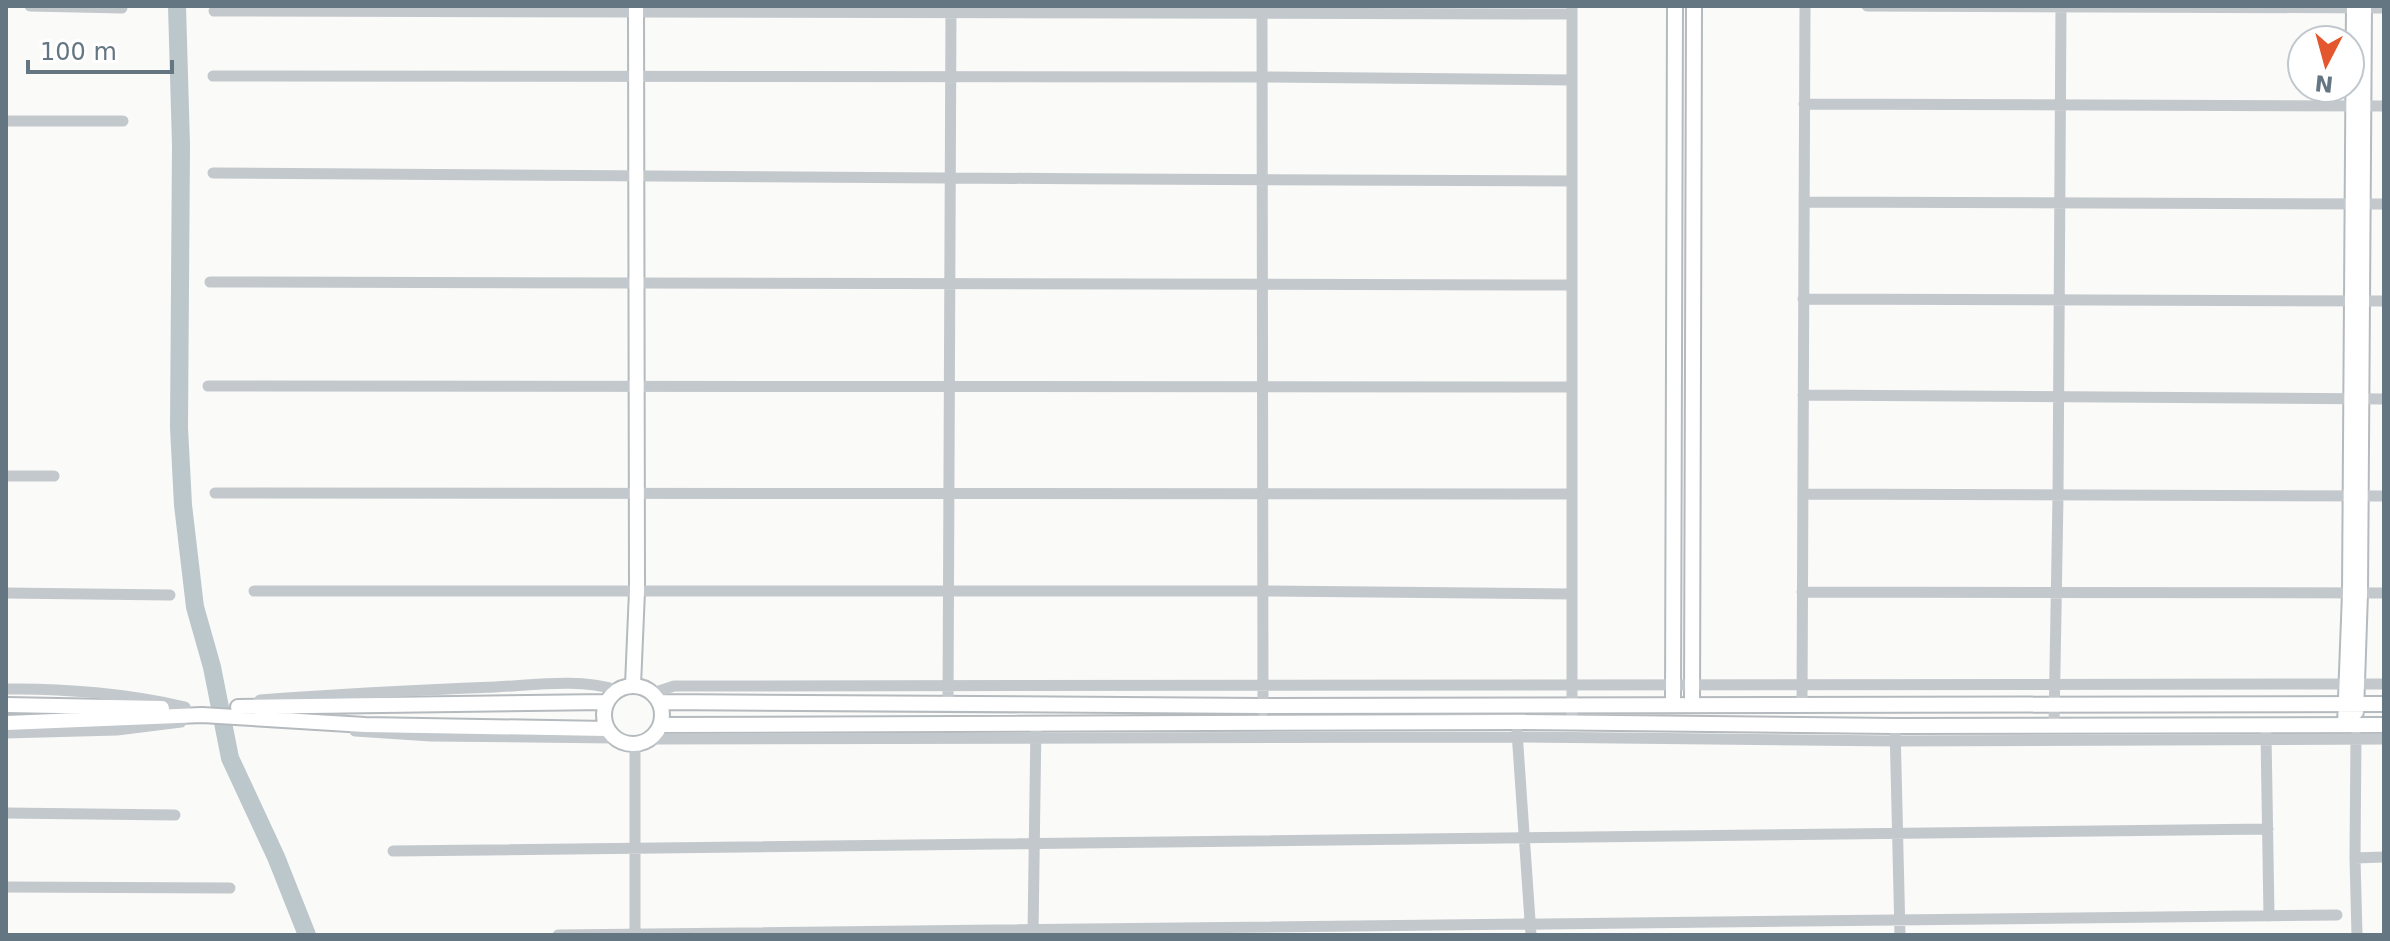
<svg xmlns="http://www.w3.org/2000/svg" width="2390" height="941" font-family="'DejaVu Sans',sans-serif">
<rect width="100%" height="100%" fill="#fafaf8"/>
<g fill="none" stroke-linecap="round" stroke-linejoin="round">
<!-- river -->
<path stroke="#bbc7cb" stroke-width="18" d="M 177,6 L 181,145 L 179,428 L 183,505 L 195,607 L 212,667 L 230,758 L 276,857 L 307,935"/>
<defs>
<path id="major" d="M 633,685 L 637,591 L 636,6
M604 715a29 29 0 1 1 58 0a29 29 0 1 1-58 0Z
M 660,702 L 1263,706 L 2384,704
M 1673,704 L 1675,6
M 1692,704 L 1694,6
M 6,705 L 162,708
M 238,707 L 606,702
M 2356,712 L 2360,593 L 2364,6
M 6,723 L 202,715 L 365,725 L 607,729
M 662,725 L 1516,722 L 1895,726 L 2384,725
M 2345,725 L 2350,593 L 2354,6"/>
</defs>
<!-- major casing -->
<use href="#major" stroke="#b5babe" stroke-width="18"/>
<!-- minor -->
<path stroke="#c3c8cc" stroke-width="11" d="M 30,6 L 122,8
M 1262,6 L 1263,711
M 1867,6 L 2384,8
M 214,11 L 1572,14
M 213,76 L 1262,77 L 1572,80
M 1804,104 L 2384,106
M 6,121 L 123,121
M 213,173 C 666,179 1119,178 1572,181
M 1804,202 L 2384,204
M 210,282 L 1572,285
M 1803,299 L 2384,301
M 208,386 L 1572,387
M 1803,395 L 2384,399
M 6,476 L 54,476
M 215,493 L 1572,494
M 1803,494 L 2384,496
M 254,591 L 1263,591 L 1572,594
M 1802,592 L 2384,593
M 6,593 L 170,595
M 6,689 C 63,688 130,694 185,707
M 653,693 L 674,686 L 2384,684
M 257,704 L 260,700 C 338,694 416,690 495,687 C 534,685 580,678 617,690
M 948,704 L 951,6
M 1802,705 L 1805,6
M 1572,723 L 1572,8
M 2054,725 L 2058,497 L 2061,6
M 1895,726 L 1900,935
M 355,731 L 431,736 L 614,738
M 1517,732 L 1531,935
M 6,733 L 117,730 L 181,722 L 184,716
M 2266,734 L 2269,916
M 2356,736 L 2355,858 L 2357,935
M 651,739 L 1517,737 L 1895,741 L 2384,739
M 6,813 L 175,815
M 393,851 L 2268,829
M 2355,858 L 2384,857
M 6,887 L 230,888
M 1033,934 L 1036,723
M 558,935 L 2337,915
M 635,935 L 635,744"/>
<!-- major -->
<use href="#major" stroke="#fff" stroke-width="14"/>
</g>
<!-- border -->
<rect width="2390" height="941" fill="none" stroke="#657683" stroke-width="16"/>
<!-- north arrow -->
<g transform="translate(2326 64) rotate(186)"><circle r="38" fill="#ffffff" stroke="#c1c8cd" stroke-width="2"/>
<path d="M0-6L14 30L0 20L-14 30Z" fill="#e4572e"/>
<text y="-12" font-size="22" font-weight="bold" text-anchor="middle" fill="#657683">N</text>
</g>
<!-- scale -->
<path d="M28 60v12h144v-12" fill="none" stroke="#657683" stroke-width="4"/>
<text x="40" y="60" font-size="24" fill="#657683" stroke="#ffffff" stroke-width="6" paint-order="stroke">100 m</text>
</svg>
